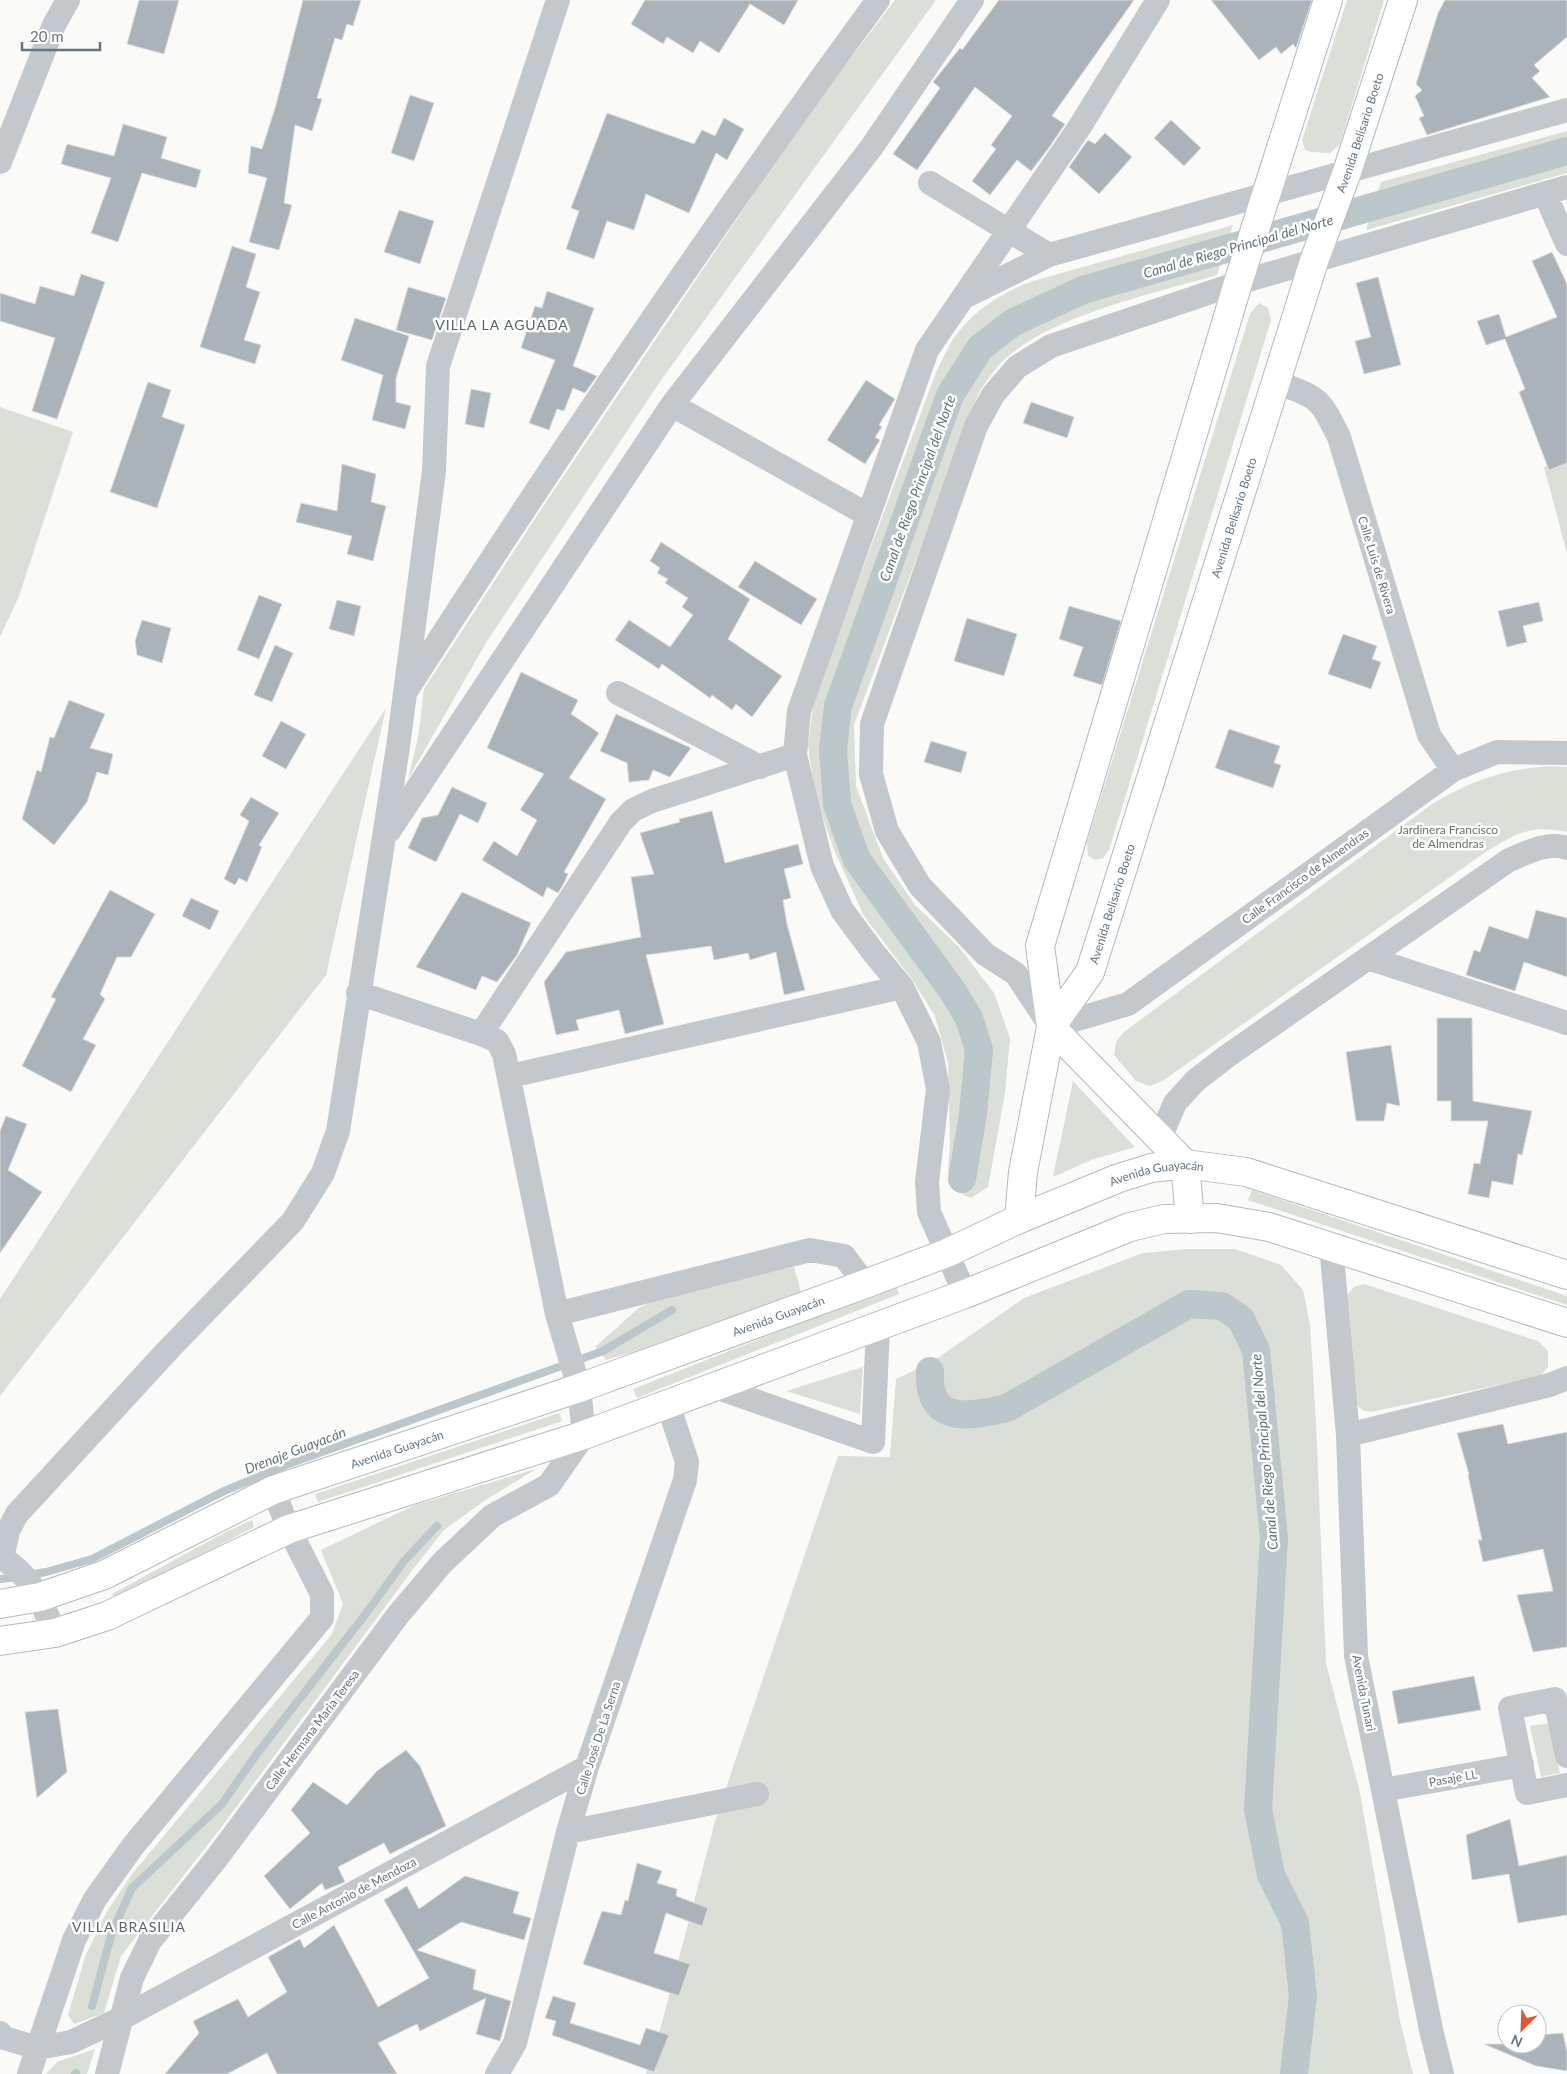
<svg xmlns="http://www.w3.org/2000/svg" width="1567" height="2074" font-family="Lato,sans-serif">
<rect width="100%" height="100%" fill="#fafaf8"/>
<!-- green -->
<path fill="#dadfd7" d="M 895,0 L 936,0 L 659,383 L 487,641 L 408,779 L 418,738 L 424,689 L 544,505 L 801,124 Z
M 1347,0 L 1384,0 L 1340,144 L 1330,153 L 1311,152 L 1305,150 L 1302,140 Z
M 1567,131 L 1567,173 L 1366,230 L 1381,182 Z
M 1233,225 L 1217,275 C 1155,293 1053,315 1005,359 C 995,368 987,381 979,392 L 854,725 L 856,786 L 883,858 L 915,905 L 959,947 L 994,993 L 1010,1038 L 1005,1093 L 988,1187 L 971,1198 L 955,1191 L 948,1172 L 950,1141 L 948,1063 L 935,1016 L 911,978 L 864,916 L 835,852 L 815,796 L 808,745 L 814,699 L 937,370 C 942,360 947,349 953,339 C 972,312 1002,292 1033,281 Z
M 1259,303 L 1268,308 L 1271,320 L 1109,850 L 1103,858 L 1095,860 L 1088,856 L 1087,842 L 1250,314 Z
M 0,407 L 73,432 L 19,596 L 0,637 Z
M 1567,458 L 1567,553 L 1544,467 Z
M 386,708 L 326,975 L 0,1396 L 0,1299 Z
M 1549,766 L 1567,767 L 1567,832 C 1529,824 1516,834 1484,853 L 1164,1080 L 1150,1086 L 1136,1081 L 1114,1055 L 1116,1042 L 1124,1032 L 1432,804 C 1470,781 1505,769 1549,766 Z
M 1073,1081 L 1135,1147 L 1091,1160 L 1053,1177 Z
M 1252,1190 L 1567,1296 L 1567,1305 L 1248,1200 Z
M 1188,1249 L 1235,1249 L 1281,1265 L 1303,1290 L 1310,1325 L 1316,1423 L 1326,1663 L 1360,1793 L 1400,2021 L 1413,2074 L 646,2074 L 657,2041 L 716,1818 L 838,1456 L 890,1457 L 896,1379 L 932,1362 L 1024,1298 L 1143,1253 Z
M 794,1267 L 801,1292 L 683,1338 L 606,1360 L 595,1347 L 640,1307 L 675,1293 Z
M 1364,1284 L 1538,1341 L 1548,1351 L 1548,1367 L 1540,1376 L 1371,1412 L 1362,1410 L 1356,1404 L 1347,1295 L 1354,1287 Z
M 896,1285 L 899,1294 L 637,1398 L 633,1389 Z
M 863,1367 L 860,1414 L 786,1391 Z
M 559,1413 L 562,1421 L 318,1502 L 315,1494 Z
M 536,1469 L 484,1501 L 444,1530 L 414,1568 L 220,1829 L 121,1956 L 104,2013 L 74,2024 L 68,2015 L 85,1957 L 106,1913 L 132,1874 L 332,1634 L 343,1604 L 321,1550 L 415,1505 Z
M 252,1520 L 254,1527 L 116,1600 L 112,1594 L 224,1533 Z
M 1550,1723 L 1560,1773 L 1541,1777 L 1530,1726 Z
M 95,2049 L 87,2074 L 46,2074 L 57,2062 Z"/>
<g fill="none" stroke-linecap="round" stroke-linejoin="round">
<!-- stream -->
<path stroke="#bbc7cb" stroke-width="8" d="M 28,1575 L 46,1572 L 92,1559 L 222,1492 L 286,1465 L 603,1351 L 672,1310
M 0,1579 L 17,1577
M 92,2006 L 112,1932 L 132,1888 L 222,1804 L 256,1755 L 368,1611 L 404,1561 L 437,1526
M 75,2074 L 76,2073"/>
<!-- canal -->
<path stroke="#bbc7cb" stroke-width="28" d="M 962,1179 L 973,1114 L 979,1050 L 969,1018 L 952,990 L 857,860 L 837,804 L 833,749 L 838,706 L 950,395 L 980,348 L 1012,323 L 1083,290 L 1567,151
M 930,1371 C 927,1425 969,1417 1007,1408 L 1189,1304 L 1222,1306 L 1241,1319 L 1256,1350 L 1274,1538 L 1258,1809 L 1271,1875 L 1295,1923 L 1303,1996 L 1294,2074"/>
</g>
<!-- building -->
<path fill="#aab3b9" stroke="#dcdcda" d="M 139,0 L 179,0 L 164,54 L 127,44 Z
M 303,0 L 361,0 L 353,26 L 347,24 L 342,40 L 335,38 L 317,98 L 322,99 L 312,131 L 295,125 L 284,203 L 292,205 L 279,250 L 249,242 L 267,178 L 248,173 L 251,146 L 262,149 L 276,105 Z
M 645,0 L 798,0 L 784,25 L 750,4 L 719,53 L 700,41 L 693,53 L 667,37 L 663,44 L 631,24 Z
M 999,0 L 1134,0 L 1052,116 L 1065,124 L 1048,149 L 1031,171 L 1017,160 L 990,195 L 972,181 L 996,149 L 991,145 L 1012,116 L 975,87 L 917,170 L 893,154 L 940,88 L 933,82 L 960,48 L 962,50 Z
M 1211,0 L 1312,0 L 1296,48 L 1293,44 L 1281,54 L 1276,47 L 1259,60 Z
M 1445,0 L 1567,0 L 1567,37 L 1534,65 L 1540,71 L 1532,78 L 1550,97 L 1427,135 L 1419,118 L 1424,116 L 1415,96 L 1422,90 L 1416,84 L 1438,13 Z
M 410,95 L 434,103 L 414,161 L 391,153 Z
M 607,113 L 694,144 L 702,130 L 715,136 L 724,118 L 744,129 L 727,160 L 716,153 L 689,213 L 646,194 L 634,230 L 607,221 L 594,259 L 566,249 L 579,211 L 571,208 Z
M 1171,120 L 1201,148 L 1184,166 L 1154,138 Z
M 123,124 L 167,137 L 161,158 L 201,170 L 196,188 L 142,173 L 118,242 L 91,233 L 111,178 L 61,164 L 67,144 L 114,156 Z
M 1105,133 L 1132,157 L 1099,194 L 1069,167 L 1088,140 L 1095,144 Z
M 399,210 L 434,221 L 420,264 L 384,252 Z
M 232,246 L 256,254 L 246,287 L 260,292 L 244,340 L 261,345 L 255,364 L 200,347 Z
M 1552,252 L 1567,284 L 1567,463 L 1549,470 L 1519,392 L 1525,389 L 1505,339 L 1486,345 L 1477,321 L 1499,314 L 1506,337 L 1557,317 L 1532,261 Z
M 81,274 L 105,282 L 57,419 L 32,411 L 55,338 L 0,321 L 0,293 L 35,304 L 40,286 L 74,296 Z
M 1378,277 L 1401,365 L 1364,374 L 1355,341 L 1371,337 L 1356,283 Z
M 408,287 L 446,298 L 432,340 L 396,330 Z
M 547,291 L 594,308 L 573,366 L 597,376 L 585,393 L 573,388 L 564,411 L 557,409 L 549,430 L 529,423 L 555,360 L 521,348 L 535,306 L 542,308 Z
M 355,318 L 409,336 L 396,378 L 396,402 L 411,406 L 405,429 L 372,420 L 383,375 L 341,360 Z
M 866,380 L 895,399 L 879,425 L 882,427 L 875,437 L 880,440 L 865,464 L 827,440 Z
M 148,382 L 171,390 L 162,417 L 185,425 L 157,508 L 110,492 Z
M 471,389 L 491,393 L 484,428 L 465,424 Z
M 1031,402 L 1074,417 L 1067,438 L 1023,423 Z
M 342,464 L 376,474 L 371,502 L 386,506 L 373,561 L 347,554 L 352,536 L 296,522 L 301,503 L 337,511 Z
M 661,542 L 750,599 L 728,639 L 782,676 L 752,717 L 736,704 L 732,710 L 712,695 L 710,698 L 662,664 L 659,669 L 615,640 L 629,620 L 670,647 L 693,615 L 682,607 L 688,598 L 665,583 L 668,579 L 657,573 L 660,568 L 650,561 Z
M 755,561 L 817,599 L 801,625 L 738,587 Z
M 259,595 L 282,604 L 259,659 L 237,650 Z
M 337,600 L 361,606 L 354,636 L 329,629 Z
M 1539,602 L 1543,621 L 1523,626 L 1527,642 L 1507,647 L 1498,611 Z
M 1069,606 L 1121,621 L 1102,685 L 1073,676 L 1083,647 L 1059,639 Z
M 967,618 L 1017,634 L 1004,676 L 954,661 Z
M 142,620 L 171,628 L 162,663 L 137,655 L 135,641 Z
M 1343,634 L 1377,646 L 1372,659 L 1381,662 L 1371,689 L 1328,674 Z
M 275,645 L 293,653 L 272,702 L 254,695 Z
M 521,672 L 578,700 L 571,714 L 599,733 L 569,778 L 606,799 L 564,872 L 568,874 L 563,885 L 558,893 L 547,887 L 543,897 L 482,860 L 494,841 L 517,856 L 537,820 L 520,810 L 544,774 L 487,748 Z
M 69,700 L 105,714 L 90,748 L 113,754 L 108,775 L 97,772 L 87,802 L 54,845 L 22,819 L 37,770 L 41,772 L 50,737 L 54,738 Z
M 616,714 L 691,748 L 670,777 L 653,770 L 649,780 L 629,782 L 627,763 L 600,751 Z
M 281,721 L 306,734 L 286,769 L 262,756 Z
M 1229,729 L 1280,746 L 1274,763 L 1281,765 L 1273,788 L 1215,768 Z
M 931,741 L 967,752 L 961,773 L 924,762 Z
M 452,787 L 487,803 L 478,823 L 460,814 L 436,862 L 408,848 L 422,818 L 438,815 Z
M 251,797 L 279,813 L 259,845 L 262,847 L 247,882 L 239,878 L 235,885 L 224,879 L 249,821 L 240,815 Z
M 712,811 L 725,863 L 798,844 L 803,864 L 784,869 L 791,898 L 783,900 L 787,924 L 805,990 L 784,995 L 776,952 L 750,960 L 748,953 L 714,960 L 711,946 L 646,955 L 664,1024 L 625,1034 L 619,1010 L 576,1020 L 579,1030 L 556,1035 L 544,982 L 566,952 L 641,937 L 631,877 L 654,874 L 640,833 L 680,822 L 679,819 Z
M 110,890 L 155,914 L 131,957 L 117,957 L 100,994 L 105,999 L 83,1039 L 96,1045 L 71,1092 L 22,1066 L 56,999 L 51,997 Z
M 462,892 L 531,923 L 517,955 L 497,982 L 482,976 L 476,990 L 416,967 Z
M 191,898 L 219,911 L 210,930 L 182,916 Z
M 1536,910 L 1567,918 L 1567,977 L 1524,962 L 1515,991 L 1466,975 L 1474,950 L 1480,952 L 1489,926 L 1528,939 Z
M 1437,1018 L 1472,1018 L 1473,1101 L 1532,1111 L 1522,1155 L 1518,1154 L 1513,1185 L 1492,1181 L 1489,1198 L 1468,1194 L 1474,1163 L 1480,1164 L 1488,1121 L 1451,1121 L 1451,1101 L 1437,1101 Z
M 1391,1045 L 1400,1106 L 1387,1103 L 1384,1121 L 1356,1121 L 1346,1052 Z
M 6,1116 L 27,1124 L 8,1170 L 42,1192 L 0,1253 L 0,1131 Z
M 1503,1424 L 1508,1444 L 1567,1432 L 1567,1647 L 1533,1652 L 1517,1595 L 1553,1591 L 1543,1549 L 1483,1562 L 1478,1540 L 1482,1540 L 1468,1475 L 1469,1474 L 1457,1433 Z
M 1474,1676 L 1481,1710 L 1398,1724 L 1392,1691 Z
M 58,1709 L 67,1772 L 37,1798 L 25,1712 Z
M 406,1750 L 420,1766 L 446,1826 L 390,1854 L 384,1843 L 338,1867 L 345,1882 L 325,1890 L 322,1883 L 290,1909 L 264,1876 L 310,1833 L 291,1810 L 313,1782 L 347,1805 L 377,1771 Z
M 1510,1819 L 1519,1866 L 1567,1855 L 1567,1915 L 1518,1923 L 1509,1874 L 1472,1880 L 1466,1835 Z
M 637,1863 L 662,1871 L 657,1883 L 677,1889 L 676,1896 L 708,1908 L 702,1926 L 666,1913 L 654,1953 L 690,1964 L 679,1996 L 583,1964 L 602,1911 L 621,1915 L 625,1900 L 628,1901 Z
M 465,1876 L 519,1892 L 513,1913 L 531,1918 L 524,1940 L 461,1922 L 417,1950 L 476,1970 L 473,1989 L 511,2001 L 500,2041 L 476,2034 L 486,1998 L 420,2031 L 417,2024 L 378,2043 L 397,2074 L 277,2074 L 267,2053 L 227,2074 L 165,2074 L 199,2033 L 193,2021 L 238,1999 L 248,2017 L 287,1992 L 268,1957 L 300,1939 L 304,1948 L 334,1925 L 378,2007 L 429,1978 L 384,1900 L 407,1886 L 419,1909 Z
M 553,1996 L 576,2003 L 570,2023 L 640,2045 L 646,2028 L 669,2035 L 654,2072 L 552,2035 L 556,2021 L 545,2018 Z
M 1563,2033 L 1567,2052 L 1567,2071 L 1536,2066 L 1484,2044 L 1537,2044 L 1537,2035 Z"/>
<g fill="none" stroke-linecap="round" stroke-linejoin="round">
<defs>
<g id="secondary">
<path id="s1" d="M 1051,1027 L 1090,972 L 1314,261 L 1347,172 L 1403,0"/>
<path d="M 1051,1027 L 1185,1164 L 1190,1219"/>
<path d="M 1019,1219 L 1023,1172 L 1051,1027 L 1040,946 L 1238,283 L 1328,0"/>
</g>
<g id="primary">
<path id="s2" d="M 0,1604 L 40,1597 L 104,1575 L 273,1490 L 579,1388 L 865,1284 L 947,1253 L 1019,1219 L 1119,1178 L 1151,1168 L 1185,1164 L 1246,1172 L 1567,1275"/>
<path d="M 0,1641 L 55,1633 L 107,1616 L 289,1529 L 584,1435 L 965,1294 L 1130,1227 L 1164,1219 L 1217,1218 L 1269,1227 L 1567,1323"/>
</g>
</defs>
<!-- secondary casing -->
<use href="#secondary" stroke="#b3babf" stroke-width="30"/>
<!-- primary casing -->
<use href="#primary" stroke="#b5babe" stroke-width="30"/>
<!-- street -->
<path stroke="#c3c8cc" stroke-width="24" d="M 0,162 L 54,25 L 68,0
M 930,183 L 1049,255
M 1567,187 L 1238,283 L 1051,346 L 1017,367 L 993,395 L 976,426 L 872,724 L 871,774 L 887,831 L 920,886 L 985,954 L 1016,974 L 1051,1027 L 1128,1004 L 1453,770 L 1497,752 L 1567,753
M 1545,194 L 1567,244
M 966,296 L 1049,255 L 1567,110
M 1278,383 C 1319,398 1319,397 1339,437 L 1429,735 L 1453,770
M 672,405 L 868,515
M 408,688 C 558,454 714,224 878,0
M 618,693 L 760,767
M 389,831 L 672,405 L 871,148 L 972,0
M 1368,958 L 1567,1023
M 481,1034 L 621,822 L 633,810 L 652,801 L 795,755
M 510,1076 L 902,987
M 1160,1138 L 1175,1103 L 1195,1081 L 1226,1057 L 1509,860 C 1526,853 1548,841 1567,848
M 1331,1245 L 1348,1435 L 1356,1656 L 1432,2034 L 1442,2074
M 965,1294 L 929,1212 L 927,1182 L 938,1089 L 929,1042 L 902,987 L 873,952 L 842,910 L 822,866 L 795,755 L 799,711 L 927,350 L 1079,128 L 1158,0
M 557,1314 L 810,1250 L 844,1256 L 865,1284
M 715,1387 L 873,1442 L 878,1326
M 1348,1435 L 1550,1385 L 1567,1378
M 2,1558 L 8,1531 L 17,1514 L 169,1349 L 293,1221 L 323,1173 L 338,1131 L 398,747 L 434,471 L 438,366 L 558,0
M 2,1558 C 33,1577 41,1601 55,1633
M 1567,1756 L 1555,1699 L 1510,1708 L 1527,1793 L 1567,1785
M 1383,1790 L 1522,1765
M 568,1832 L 757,1794
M 0,2033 L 4,2038 L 38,2048 L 71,2042 L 122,2018 L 587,1767
M 29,2074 L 74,1940 L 95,1899 L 133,1846 L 322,1618 L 322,1594 L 289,1529 L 273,1490
M 107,2074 L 132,1978 L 150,1941 L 216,1859 L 398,1615 L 442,1563 L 492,1516 L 549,1485 L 584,1435 L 579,1388 L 557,1314 L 504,1054 L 497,1041 L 481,1034 L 358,993
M 497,2074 L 515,2043 L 568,1832 L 587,1767 L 685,1480 L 687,1462 L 668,1404"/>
<!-- secondary -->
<use href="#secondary" stroke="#fff" stroke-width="28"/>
<!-- primary -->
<use href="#primary" stroke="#fff" stroke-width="28"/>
</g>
<g text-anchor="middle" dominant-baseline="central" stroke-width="5" stroke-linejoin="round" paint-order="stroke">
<!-- street labels -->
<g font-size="12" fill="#657683" stroke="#fff">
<text stroke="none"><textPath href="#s1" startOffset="949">Avenida Belisario Boeto</textPath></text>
<text stroke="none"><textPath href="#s1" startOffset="544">Avenida Belisario Boeto</textPath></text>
<text transform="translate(1377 565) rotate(73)">Calle Luis de Rivera</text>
<text transform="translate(1305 876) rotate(-36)">Calle Francisco de Almendras</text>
<text stroke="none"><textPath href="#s1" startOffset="139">Avenida Belisario Boeto</textPath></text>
<text stroke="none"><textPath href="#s2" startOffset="1238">Avenida Guayacán</textPath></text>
<text stroke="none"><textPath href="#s2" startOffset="832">Avenida Guayacán</textPath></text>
<text stroke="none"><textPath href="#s2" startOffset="428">Avenida Guayacán</textPath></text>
<text transform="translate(1364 1693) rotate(79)">Avenida Tunari</text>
<text transform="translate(312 1730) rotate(-53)">Calle Hermana Maria Teresa</text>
<text transform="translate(598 1738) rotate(-72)">Calle José De La Serna</text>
<text transform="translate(1453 1778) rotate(-10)">Pasaje LL</text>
<text transform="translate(354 1893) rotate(-28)">Calle Antonio de Mendoza</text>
</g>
<!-- park labels -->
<g font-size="12" fill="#687a64" stroke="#fff">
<text x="1448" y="829">Jardinera Francisco<tspan x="1448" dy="14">de Almendras</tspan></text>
</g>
<!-- water labels -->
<g font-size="14" font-style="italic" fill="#60757c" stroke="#fff">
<text transform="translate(1238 246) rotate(-16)">Canal de Riego Principal del Norte</text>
<text transform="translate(917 488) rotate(-70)">Canal de Riego Principal del Norte</text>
<text transform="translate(295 1450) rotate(-21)">Drenaje Guayacán</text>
<text transform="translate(1264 1452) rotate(-95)">Canal de Riego Principal del Norte</text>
</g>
<!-- neighbourhood labels -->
<g font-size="14" letter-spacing="1" fill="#57646e" stroke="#fff">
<text x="502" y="324">VILLA LA AGUADA</text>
<text x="129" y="1926">VILLA BRASILIA</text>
</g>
</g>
<!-- north arrow -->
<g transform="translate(1522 2029) rotate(204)"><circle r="24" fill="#ffffff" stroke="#c1c8cd"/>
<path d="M0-4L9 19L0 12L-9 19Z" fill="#e4572e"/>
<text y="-8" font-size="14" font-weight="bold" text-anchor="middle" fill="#657683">N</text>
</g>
<!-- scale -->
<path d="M22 42v8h78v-8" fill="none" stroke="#657683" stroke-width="2.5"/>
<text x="30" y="42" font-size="15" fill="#657683" stroke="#ffffff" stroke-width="4" paint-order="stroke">20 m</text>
</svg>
